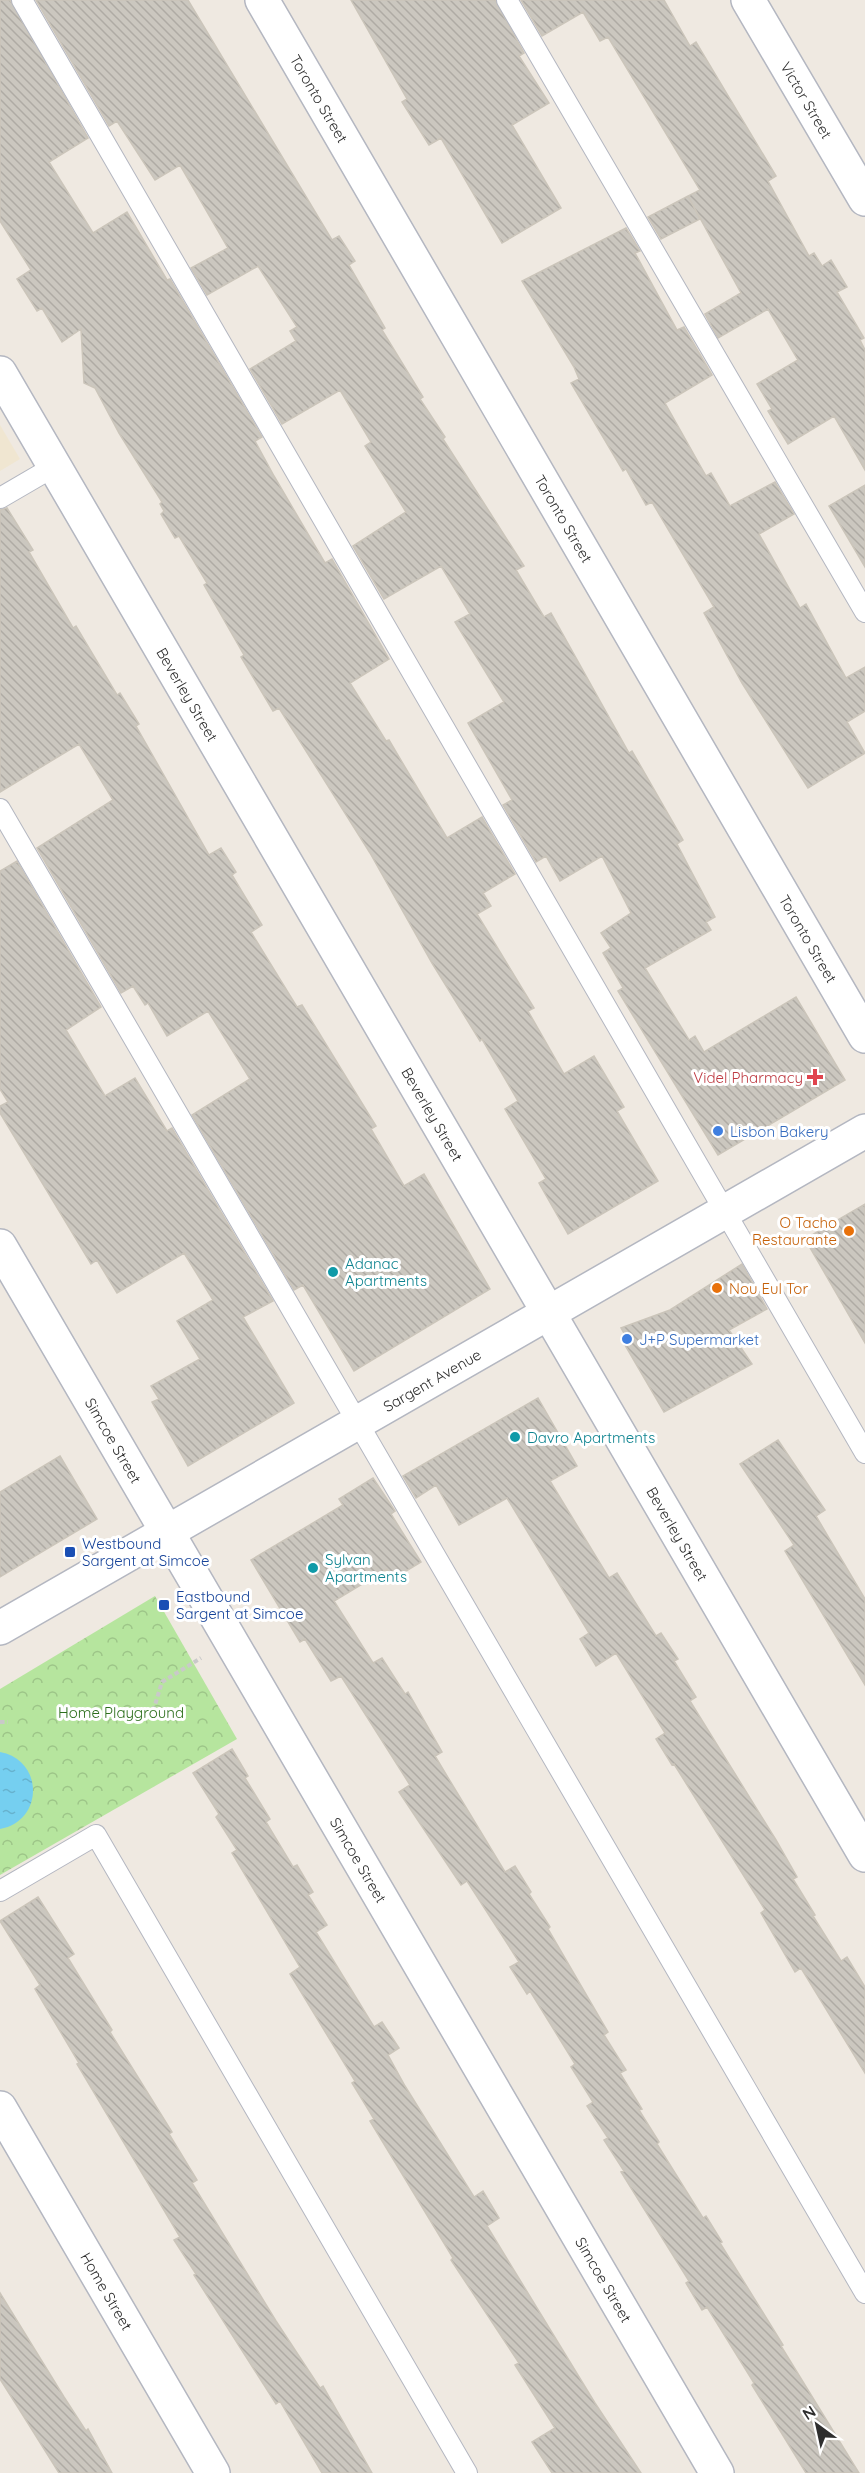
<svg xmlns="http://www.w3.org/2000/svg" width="865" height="2473" font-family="Quicksand,sans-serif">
<defs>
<pattern id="park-crowns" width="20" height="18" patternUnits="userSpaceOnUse" patternTransform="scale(1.5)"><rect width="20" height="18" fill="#b6e59e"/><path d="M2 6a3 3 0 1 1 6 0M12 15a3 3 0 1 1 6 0" fill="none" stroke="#9dc588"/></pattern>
<pattern id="water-ripples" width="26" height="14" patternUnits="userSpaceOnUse" patternTransform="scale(1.5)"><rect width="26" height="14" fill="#75cff0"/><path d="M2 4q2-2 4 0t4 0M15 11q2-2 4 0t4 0" fill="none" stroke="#66b2ce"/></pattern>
<pattern id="building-back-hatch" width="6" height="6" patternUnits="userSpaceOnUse" patternTransform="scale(1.5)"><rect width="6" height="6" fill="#cbc7bf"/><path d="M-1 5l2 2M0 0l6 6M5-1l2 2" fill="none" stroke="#afaba4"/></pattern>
</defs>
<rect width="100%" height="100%" fill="#efe9e1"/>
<!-- education -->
<path fill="#f0e6d1" d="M 0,425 L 20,459 L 0,471 Z"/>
<!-- park -->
<path fill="url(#park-crowns)" d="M 155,1596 L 237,1739 L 0,1875 L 0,1689 Z"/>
<!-- water -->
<path fill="url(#water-ripples)" d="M 0,1752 C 44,1760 44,1821 0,1829 Z"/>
<!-- building -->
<path fill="url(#building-back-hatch)" stroke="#cbc5ba" stroke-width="1.5" d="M 0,0 L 10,0 L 88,138 L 49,162 L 93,233 L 127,212 L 167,280 L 170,279 L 262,437 L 255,441 L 274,476 L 325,563 L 332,559 L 389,659 L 350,683 L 386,741 L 389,740 L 447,838 L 482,817 L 515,874 L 483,893 L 491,906 L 477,914 L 534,1008 L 528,1011 L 564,1074 L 594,1056 L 624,1107 L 617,1111 L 658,1181 L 568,1234 L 539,1183 L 546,1179 L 505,1109 L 518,1101 L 482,1039 L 480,1041 L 432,963 L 370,853 L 279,708 L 273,711 L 241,657 L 244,655 L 204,585 L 207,583 L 179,536 L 175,538 L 161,514 L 164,511 L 160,504 L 162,502 L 119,433 L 95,388 L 84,383 L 81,329 L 62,342 L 42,308 L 37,311 L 17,279 L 31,270 L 0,221 Z
M 36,0 L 188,0 L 332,240 L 339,236 L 355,261 L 349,265 L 385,328 L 382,330 L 423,397 L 420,399 L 445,437 L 443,439 L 524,566 L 516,570 L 544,617 L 551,613 L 629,753 L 632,751 L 683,840 L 677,844 L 715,917 L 706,922 L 711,930 L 645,968 L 689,1040 L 695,1036 L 704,1052 L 796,997 L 845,1080 L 718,1155 L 618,991 L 623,988 L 603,953 L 611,948 L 601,933 L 631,913 L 602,856 L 560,881 L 546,856 L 536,862 L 503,805 L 512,800 L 468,723 L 504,702 L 455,622 L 470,614 L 441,566 L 384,599 L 353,546 L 406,512 L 365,446 L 371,442 L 340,390 L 282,424 L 250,369 L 296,341 L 290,331 L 297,327 L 258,266 L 207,295 L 191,268 L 228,248 L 180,165 L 155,180 L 117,121 L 109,126 Z
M 351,0 L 495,0 L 524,53 L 519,56 L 549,103 L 512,125 L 561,208 L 502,243 L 441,138 L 429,145 L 402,102 L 407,99 Z
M 521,0 L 664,0 L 690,46 L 696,42 L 776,176 L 768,181 L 809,256 L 814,253 L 822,266 L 831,260 L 847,287 L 837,292 L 864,338 L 860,340 L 865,350 L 865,470 L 834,416 L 788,444 L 768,411 L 772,409 L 757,384 L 798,360 L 768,309 L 718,338 L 705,314 L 741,293 L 688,196 L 700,190 L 608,37 L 600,41 L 583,12 L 542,36 Z
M 688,196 L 700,219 L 661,239 L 648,217 Z
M 626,228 L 640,251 L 635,253 L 677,330 L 684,327 L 712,375 L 665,403 L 706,476 L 711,473 L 730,506 L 775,482 L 794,514 L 759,534 L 800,608 L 806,604 L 846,678 L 865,667 L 865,711 L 847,722 L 865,753 L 808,788 L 742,683 L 704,613 L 714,607 L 652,502 L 646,505 L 626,469 L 623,471 L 571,383 L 579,379 L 574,367 L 522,281 Z
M 865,485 L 865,567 L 829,506 Z
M 7,508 L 33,550 L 29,552 L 73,628 L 76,626 L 117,695 L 120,693 L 139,724 L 136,726 L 209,855 L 221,848 L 236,872 L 232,875 L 262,925 L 251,932 L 297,1007 L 302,1005 L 376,1126 L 371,1129 L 404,1186 L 424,1174 L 490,1289 L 354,1371 L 303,1285 L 294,1290 L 192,1115 L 250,1079 L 208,1011 L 167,1036 L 148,1003 L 145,1005 L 133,986 L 121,993 L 37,848 L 113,800 L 79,744 L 0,792 L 0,510 Z
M 17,861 L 101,1007 L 66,1030 L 105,1096 L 135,1078 L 167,1131 L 172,1128 L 273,1301 L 243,1317 L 294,1403 L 188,1466 L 152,1402 L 159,1399 L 151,1386 L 200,1359 L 177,1321 L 213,1300 L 184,1253 L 117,1293 L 97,1260 L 91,1264 L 0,1113 L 0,1106 L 8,1102 L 0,1089 L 0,871 Z
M 865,1204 L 865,1343 L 805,1239 Z
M 742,1264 L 767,1309 L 729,1330 L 752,1364 L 664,1412 L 622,1340 L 625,1335 L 621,1328 L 670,1310 Z
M 538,1398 L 577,1466 L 550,1481 L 609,1578 L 617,1573 L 656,1636 L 661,1633 L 678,1659 L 674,1661 L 696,1697 L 690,1701 L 776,1840 L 797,1877 L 793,1879 L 815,1915 L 813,1916 L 841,1961 L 847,1957 L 865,1987 L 865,2073 L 801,1968 L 795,1972 L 761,1913 L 765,1910 L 674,1764 L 672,1765 L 656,1739 L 665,1733 L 616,1653 L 596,1666 L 580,1639 L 589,1633 L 507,1498 L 459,1525 L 436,1485 L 416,1498 L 403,1476 Z
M 778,1440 L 825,1510 L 816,1516 L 865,1599 L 865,1685 L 785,1551 L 794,1545 L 740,1464 Z
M 60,1456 L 97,1519 L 0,1577 L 0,1492 Z
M 373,1478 L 395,1511 L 391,1514 L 421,1562 L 393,1579 L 387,1569 L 334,1601 L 373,1663 L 382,1658 L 405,1694 L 408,1692 L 442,1752 L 435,1756 L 505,1872 L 515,1866 L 531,1892 L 529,1894 L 550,1927 L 548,1929 L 608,2032 L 604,2035 L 626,2070 L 620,2073 L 642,2109 L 639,2110 L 659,2142 L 657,2144 L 703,2218 L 706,2216 L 722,2242 L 720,2243 L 783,2345 L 781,2346 L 859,2473 L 806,2473 L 752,2385 L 754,2383 L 707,2307 L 702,2310 L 686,2283 L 689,2281 L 621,2172 L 624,2171 L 604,2140 L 608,2138 L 587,2106 L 593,2102 L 571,2067 L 575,2064 L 530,1991 L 527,1994 L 510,1967 L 519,1962 L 467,1881 L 461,1885 L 399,1792 L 410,1785 L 341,1676 L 331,1681 L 305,1639 L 300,1642 L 251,1560 L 343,1505 L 339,1499 Z
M 232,1749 L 248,1776 L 245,1778 L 270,1819 L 266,1822 L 293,1867 L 297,1865 L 313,1892 L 308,1895 L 327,1925 L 316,1932 L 374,2027 L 382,2022 L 399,2048 L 388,2055 L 405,2086 L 474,2197 L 483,2191 L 499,2218 L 487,2226 L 595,2403 L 641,2473 L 552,2473 L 532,2442 L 555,2428 L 515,2365 L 519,2363 L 451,2260 L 453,2258 L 370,2121 L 374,2119 L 352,2083 L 355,2081 L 290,1974 L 300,1967 L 232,1853 L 237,1850 L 216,1817 L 219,1814 L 193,1773 Z
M 38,1897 L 74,1954 L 68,1958 L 112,2030 L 110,2032 L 172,2132 L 169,2134 L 197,2180 L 192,2183 L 276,2321 L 320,2388 L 323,2386 L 372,2473 L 322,2473 L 280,2401 L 276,2404 L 194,2275 L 196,2274 L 174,2240 L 180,2237 L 77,2064 L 79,2063 L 35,1989 L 40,1985 L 0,1921 Z
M 0,2293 L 64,2397 L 86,2431 L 88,2429 L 112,2473 L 59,2473 L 19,2409 L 0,2379 Z"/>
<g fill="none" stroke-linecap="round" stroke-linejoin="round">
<defs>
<path id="service" d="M 22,0 L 865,1453
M 507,0 L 865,612
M 0,498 L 55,466
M 0,809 L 865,2293
M 0,1891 L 96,1835 L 467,2473"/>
<g id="minor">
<path id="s1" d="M 262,0 L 865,1036"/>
<path id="s2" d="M 748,0 L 865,199"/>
<path id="s3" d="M 0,373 L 865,1855"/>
<path id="s4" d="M 0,1246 L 717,2473"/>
<path id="s5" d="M 0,2108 L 213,2473"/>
</g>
<g id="secondary">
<path id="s6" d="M 0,1628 L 865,1131"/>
</g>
</defs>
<!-- service casing -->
<use href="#service" stroke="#b4b7c1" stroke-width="22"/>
<!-- minor casing -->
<use href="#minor" stroke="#b4b7c1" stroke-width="36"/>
<!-- secondary casing -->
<use href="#secondary" stroke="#b4b7c1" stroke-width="36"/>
<!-- path -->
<path stroke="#c9c9c9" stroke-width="4" stroke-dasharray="4.5 3" stroke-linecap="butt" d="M 151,1718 L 162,1682 L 201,1658
M 0,1722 L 8,1722"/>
<!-- service -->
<use href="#service" stroke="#fff" stroke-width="20"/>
<!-- minor -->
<use href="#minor" stroke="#fff" stroke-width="33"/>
<!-- secondary -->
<use href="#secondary" stroke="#fff" stroke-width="33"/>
</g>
<!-- markers -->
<path fill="#e0444e" stroke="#fff" stroke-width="2" d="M812 1068h6v6h6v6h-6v6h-6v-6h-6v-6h6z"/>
<g fill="#3f7fe0" stroke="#fff" stroke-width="2">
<circle cx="718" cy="1131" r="6"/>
<circle cx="627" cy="1339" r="6"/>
</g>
<g fill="#e8710a" stroke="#fff" stroke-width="2">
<circle cx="849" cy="1231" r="6"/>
<circle cx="717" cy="1288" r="6"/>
</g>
<g fill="#0f9aa8" stroke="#fff" stroke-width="2">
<circle cx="333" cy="1272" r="6"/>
<circle cx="515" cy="1437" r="6"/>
<circle cx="313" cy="1568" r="6"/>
</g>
<g fill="#1a4fb4" stroke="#fff" stroke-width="2">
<rect x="64" y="1546" width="12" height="12" rx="3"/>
<rect x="158" y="1599" width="12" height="12" rx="3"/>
</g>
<g text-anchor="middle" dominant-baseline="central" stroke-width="6" stroke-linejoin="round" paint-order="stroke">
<!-- street labels -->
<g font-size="15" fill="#2e2e2e" stroke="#fff">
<text stroke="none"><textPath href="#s1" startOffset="114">Toronto Street</textPath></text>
<text stroke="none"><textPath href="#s2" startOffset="116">Victor Street</textPath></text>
<text stroke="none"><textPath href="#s1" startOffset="600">Toronto Street</textPath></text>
<text stroke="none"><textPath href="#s3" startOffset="372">Beverley Street</textPath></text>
<text stroke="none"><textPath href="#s1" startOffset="1086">Toronto Street</textPath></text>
<text stroke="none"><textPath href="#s3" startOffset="858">Beverley Street</textPath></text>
<text stroke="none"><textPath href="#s6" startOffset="498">Sargent Avenue</textPath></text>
<text stroke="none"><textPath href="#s4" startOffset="225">Simcoe Street</textPath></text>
<text stroke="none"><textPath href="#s3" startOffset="1344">Beverley Street</textPath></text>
<text stroke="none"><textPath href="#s4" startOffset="711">Simcoe Street</textPath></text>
<text stroke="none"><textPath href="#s4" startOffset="1197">Simcoe Street</textPath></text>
<text stroke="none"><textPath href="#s5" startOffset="212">Home Street</textPath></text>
</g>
<!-- health labels -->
<g font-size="15" fill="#be3a42" stroke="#fff" text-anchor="end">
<text x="803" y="1077">Videl Pharmacy</text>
</g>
<!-- shop labels -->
<g font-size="15" fill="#366cbe" stroke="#fff" text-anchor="start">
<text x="730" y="1131">Lisbon Bakery</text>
<text x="639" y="1339">J+P Supermarket</text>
</g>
<!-- food labels -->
<g font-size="15" fill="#c56008" stroke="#fff" text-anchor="end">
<text x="837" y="1222">O Tacho<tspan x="837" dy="17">Restaurante</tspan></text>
<text x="729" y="1288" text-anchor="start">Nou Eul Tor</text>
</g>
<!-- culture labels -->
<g font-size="15" fill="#0d838f" stroke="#fff" text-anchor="start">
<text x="345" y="1263">Adanac<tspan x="345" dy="17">Apartments</tspan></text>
<text x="527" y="1437">Davro Apartments</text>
<text x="325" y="1559">Sylvan<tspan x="325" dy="17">Apartments</tspan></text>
</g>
<!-- transit labels -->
<g font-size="15" fill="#164399" stroke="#fff" text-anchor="start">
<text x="82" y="1543">Westbound<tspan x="82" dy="17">Sargent at Simcoe</tspan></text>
<text x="176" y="1596">Eastbound<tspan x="176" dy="17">Sargent at Simcoe</tspan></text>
</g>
<!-- park labels -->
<g font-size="15" fill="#2c6e1b" stroke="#fff">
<text x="121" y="1712">Home Playground</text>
</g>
</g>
<!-- north arrow -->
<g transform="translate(817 2425) rotate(327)" stroke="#ffffff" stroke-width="4.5" paint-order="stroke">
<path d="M0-4.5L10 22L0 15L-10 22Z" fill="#2e2e2e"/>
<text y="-9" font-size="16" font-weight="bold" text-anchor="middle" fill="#2e2e2e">N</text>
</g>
</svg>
